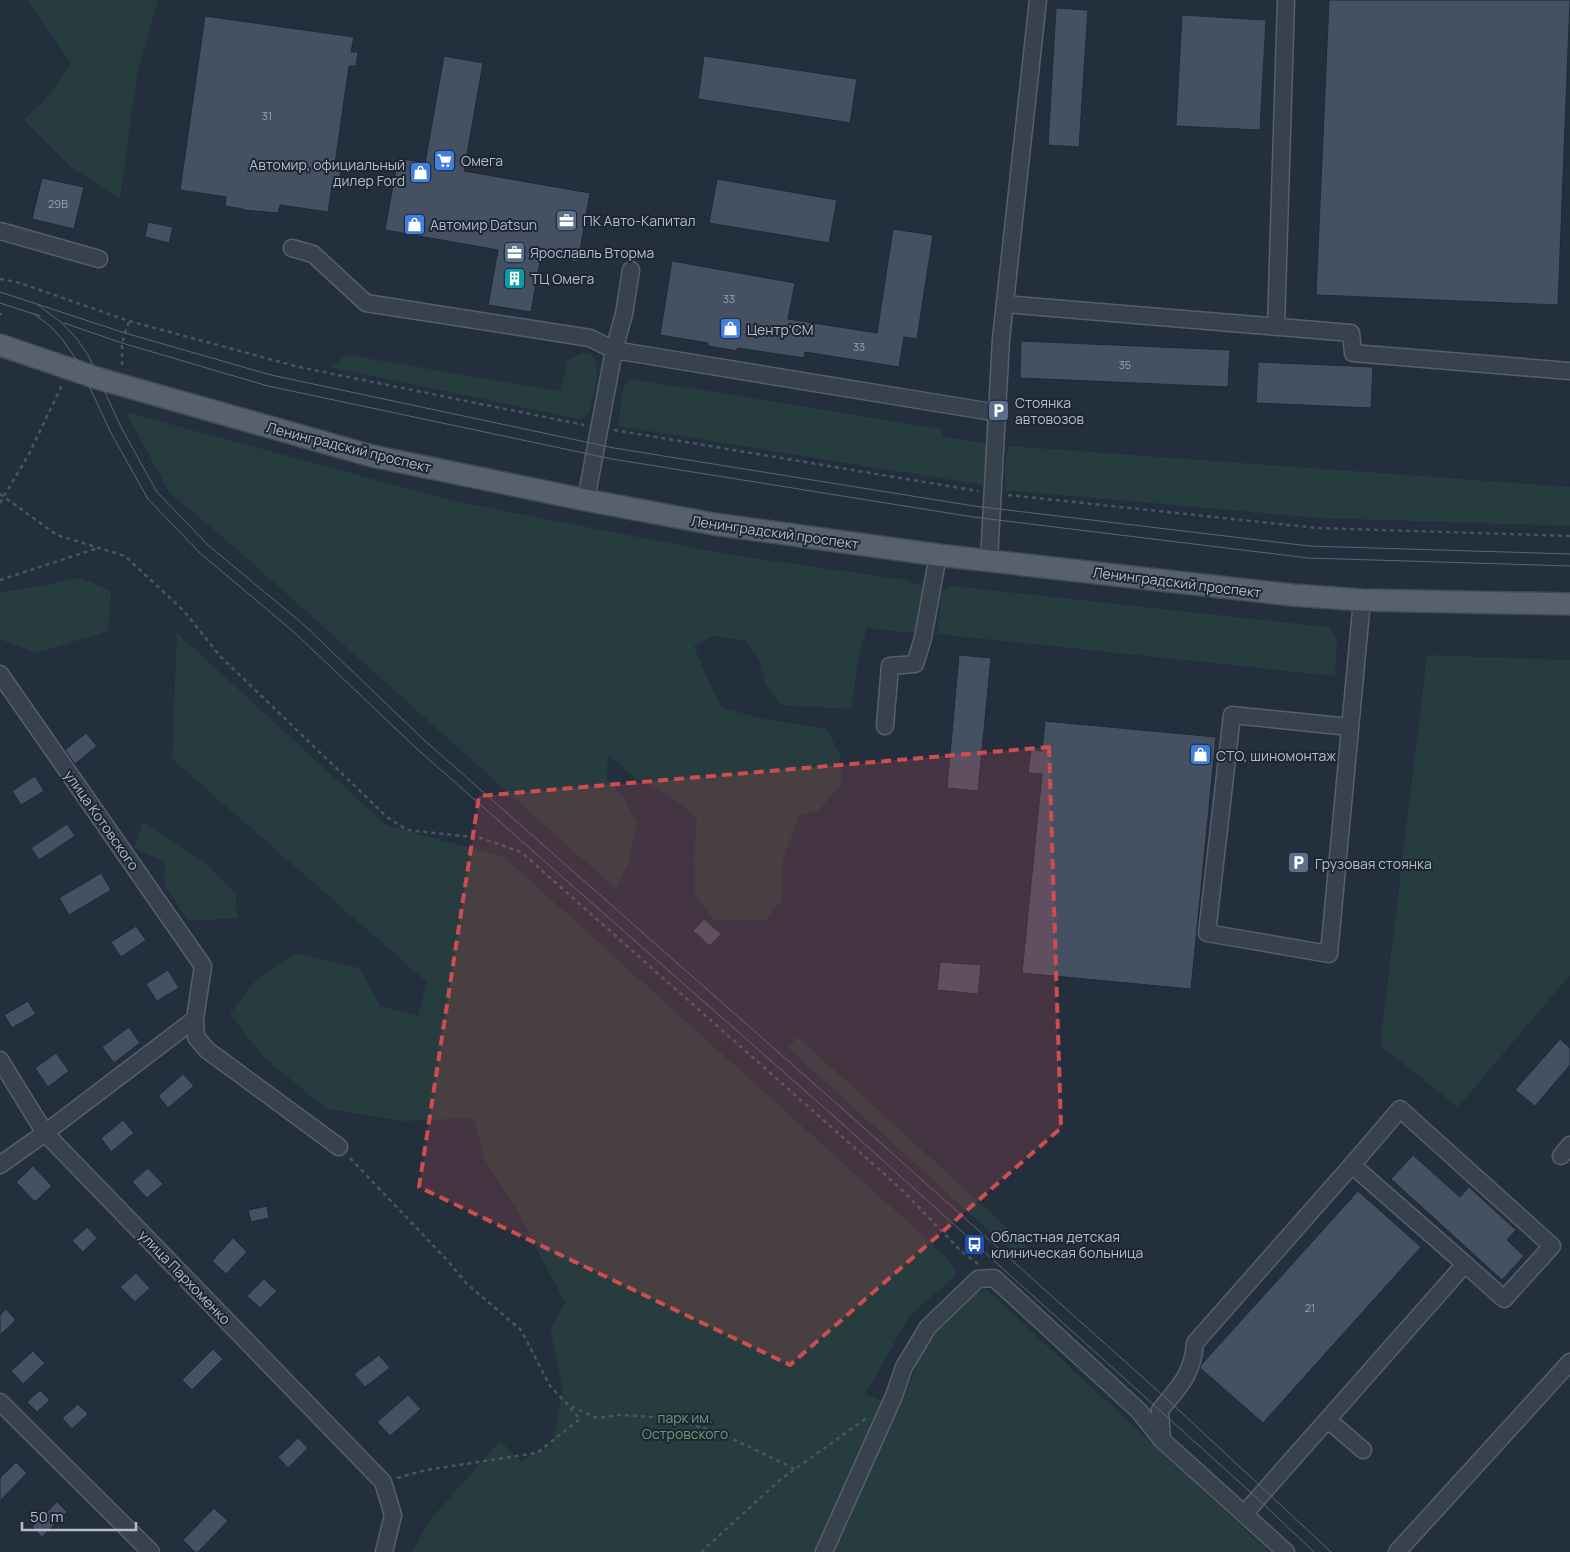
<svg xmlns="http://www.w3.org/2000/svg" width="1570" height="1552" font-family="Manrope,sans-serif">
<rect width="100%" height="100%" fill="#242f3e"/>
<!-- green -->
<path fill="#263c3f" d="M 28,0 L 158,0 L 137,74 L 120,198 L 73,169 L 24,120 L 46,99 L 71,63 Z
M 582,353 C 584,353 587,353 590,354 C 605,362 592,400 589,413 L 579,419 L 330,367 L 347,355 L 561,391 L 567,361 Z
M 633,379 L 942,429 L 942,437 L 987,443 L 986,465 L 983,485 L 618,426 L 622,393 L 625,384 Z
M 126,412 L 453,501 L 726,554 L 906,580 L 924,587 L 923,610 L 914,633 L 867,628 L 859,654 L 851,709 L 780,705 L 766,685 L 759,659 L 746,641 L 713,636 L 694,646 L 708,681 L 722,708 L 764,719 L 826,729 L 840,754 L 842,783 L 819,810 L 799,815 L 783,860 L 782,900 L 766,920 L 713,920 L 695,894 L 694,858 L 697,819 L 671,797 L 635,778 L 608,754 L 607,778 L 625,800 L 637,823 L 629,862 L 616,889 L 231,544 L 169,492 Z
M 1008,446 L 1570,487 L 1570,526 L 1319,518 L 1005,490 L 1005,466 Z
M 81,578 L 111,591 L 108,631 L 37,653 L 2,640 L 0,637 L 0,593 Z
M 951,586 L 1328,627 L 1337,638 L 1335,676 L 937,634 L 942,591 Z
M 177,633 L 387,826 L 503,856 L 950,1260 L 956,1275 L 910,1315 L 865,1395 L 900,1407 L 927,1340 L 969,1294 L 987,1290 L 1269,1552 L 412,1552 L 430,1520 L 500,1441 L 521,1461 L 552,1445 L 563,1391 L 550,1328 L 565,1303 L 518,1212 L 484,1159 L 474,1118 L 404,1121 L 327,1109 L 263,1057 L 230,1014 L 257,979 L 295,953 L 359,968 L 380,1006 L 418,1016 L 427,982 L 172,759 Z
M 1427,655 L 1570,660 L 1570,975 L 1458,1107 L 1380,1045 Z
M 143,821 L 209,866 L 236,894 L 237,918 L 188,921 L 164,884 L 165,862 L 134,848 Z
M 798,1037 L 1028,1247 L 1018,1257 L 788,1048 Z"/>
<!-- building -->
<path fill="#455162" stroke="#1f2835" d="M 1329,0 L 1570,0 L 1558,305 L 1316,295 Z
M 1056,8 L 1088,10 L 1079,147 L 1048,145 Z
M 1182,15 L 1266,20 L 1260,130 L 1176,126 Z
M 205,16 L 354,37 L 351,52 L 358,52 L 356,66 L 349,66 L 335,164 L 342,165 L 339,181 L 333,180 L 328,212 L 280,205 L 278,213 L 243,210 L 243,209 L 225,206 L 226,197 L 180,190 Z
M 444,56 L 483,63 L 464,171 L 590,193 L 578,262 L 541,255 L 531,312 L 488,305 L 498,250 L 385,230 L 398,158 L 425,163 Z
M 704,56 L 857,79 L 850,123 L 698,99 Z
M 42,178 L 84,187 L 74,229 L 32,219 Z
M 717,179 L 837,200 L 829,243 L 709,223 Z
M 148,222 L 173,227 L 169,243 L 145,237 Z
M 893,229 L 933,235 L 917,339 L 904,337 L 899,367 L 805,352 L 804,358 L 737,348 L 737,351 L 708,346 L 708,343 L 660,335 L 672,261 L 795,283 L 788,319 L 877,333 Z
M 1021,341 L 1230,350 L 1228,387 L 1020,378 Z
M 1258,362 L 1373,367 L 1371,408 L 1256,403 Z
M 959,655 L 991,658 L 978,791 L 947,788 Z
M 1045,721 L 1216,737 L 1191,989 L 1022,973 L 1042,774 L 1028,773 L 1031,749 L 1042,751 Z
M 86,733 L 97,746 L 75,764 L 65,750 Z
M 35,776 L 44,791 L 21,805 L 12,791 Z
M 67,824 L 75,836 L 39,860 L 31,848 Z
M 101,873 L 111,890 L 69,915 L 59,898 Z
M 704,919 L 721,934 L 710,946 L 693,931 Z
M 136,926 L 146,940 L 121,957 L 111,942 Z
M 940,962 L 981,965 L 978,994 L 937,990 Z
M 168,970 L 179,988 L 157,1001 L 146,984 Z
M 28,1001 L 36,1014 L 12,1028 L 4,1015 Z
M 129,1027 L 140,1043 L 114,1063 L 102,1047 Z
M 1560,1039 L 1570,1048 L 1570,1065 L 1535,1106 L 1515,1090 Z
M 56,1053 L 69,1071 L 48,1087 L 35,1068 Z
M 183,1074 L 194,1086 L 168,1108 L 158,1096 Z
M 123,1120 L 134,1133 L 111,1152 L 101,1138 Z
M 1413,1155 L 1460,1197 L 1469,1187 L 1516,1230 L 1507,1240 L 1524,1256 L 1502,1280 L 1391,1179 Z
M 33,1166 L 52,1186 L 35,1202 L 16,1182 Z
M 148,1168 L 163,1184 L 147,1198 L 132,1182 Z
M 1358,1191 L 1421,1247 L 1263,1423 L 1200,1368 L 1201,1365 Z
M 267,1206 L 269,1218 L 251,1222 L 248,1210 Z
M 87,1227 L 97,1238 L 83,1252 L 72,1241 Z
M 233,1238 L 247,1252 L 226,1274 L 212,1261 Z
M 136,1273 L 150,1288 L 135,1302 L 120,1287 Z
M 264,1279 L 277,1291 L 260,1308 L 247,1296 Z
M 6,1309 L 16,1320 L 0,1335 L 0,1315 Z
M 213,1349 L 223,1359 L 192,1390 L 182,1380 Z
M 33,1351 L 45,1363 L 23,1384 L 11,1371 Z
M 379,1355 L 390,1368 L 365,1387 L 354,1374 Z
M 40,1390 L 50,1400 L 37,1412 L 27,1402 Z
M 408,1395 L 421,1409 L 390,1436 L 377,1422 Z
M 78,1404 L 88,1414 L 72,1429 L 62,1418 Z
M 298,1438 L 308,1448 L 288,1468 L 278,1457 Z
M 16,1462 L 27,1473 L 0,1501 L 0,1478 Z
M 57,1502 L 67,1512 L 42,1537 L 32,1527 Z
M 214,1508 L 228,1521 L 198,1552 L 195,1552 L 183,1540 Z"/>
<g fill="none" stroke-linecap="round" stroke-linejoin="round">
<defs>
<path id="minor" d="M 0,231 L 99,259
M 292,248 L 313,254 L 366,303 L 590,338 L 614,350 L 624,314 L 631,270
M 1005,304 L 1351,333 L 1353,353 L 1570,371
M 1276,327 L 1286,0
M 586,500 L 614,350 L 998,413
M 989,560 L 1001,339 L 1038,0
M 0,674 L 203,966 L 195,1019 L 45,1133 L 0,1165
M 885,726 L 890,666 L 915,664 L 923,638 L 938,555
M 1350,727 L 1232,715 L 1207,933 L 1329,954 L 1362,600
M 195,1019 L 196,1037 L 207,1050 L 339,1147
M 0,1060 L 45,1133 L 383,1482 L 393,1515 L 384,1552
M 1561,1156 L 1570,1145
M 1352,1165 L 1400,1109 L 1552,1246 L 1504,1299 L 1465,1264
M 0,1402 L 151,1552
M 1328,1420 L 1363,1450
M 1162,1440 L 1160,1410 C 1179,1387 1193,1374 1195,1343 L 1352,1165 L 1465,1264 L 1245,1513
M 824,1552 L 894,1396 L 904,1367 L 928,1327 L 978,1279 L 994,1278 L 1139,1411 L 1162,1440 L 1286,1552
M 1397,1552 L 1570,1362"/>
<path id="major" d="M 0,345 L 100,379 L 372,456 L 586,500 L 714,524 L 938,555 L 1292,595 L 1362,600 L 1570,604"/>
</defs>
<!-- minor casing -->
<use href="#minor" stroke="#565f6c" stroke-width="19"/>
<!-- major casing -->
<use href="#major" stroke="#414a57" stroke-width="24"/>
<!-- path -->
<path stroke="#44595c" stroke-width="2.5" stroke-dasharray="4 4" stroke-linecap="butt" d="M 0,279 L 20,283 L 129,321 L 299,367 L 584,425
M 0,314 L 2,314
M 122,365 L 122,343 L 129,321
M 614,430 L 978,491
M 0,494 L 57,535 L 125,556 L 184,611 L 220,656 L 387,817 L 407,830 L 481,838 L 521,852 L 900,1188 L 959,1249 L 978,1264
M 1008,495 L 1317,528 L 1570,536
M 0,503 L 29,454 L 62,385
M 0,580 L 98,548
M 350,1158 L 447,1260 L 466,1283 L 521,1330 L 550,1386 L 568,1405 L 597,1418 L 619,1415 L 667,1418 L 718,1432 L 795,1469
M 397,1478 L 426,1470 L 537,1453 L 580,1419 L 569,1407
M 701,1552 L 781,1479 L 868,1417"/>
<!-- minor -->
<use href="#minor" stroke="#38414e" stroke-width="16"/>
<!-- major -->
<use href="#major" stroke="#56606e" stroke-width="21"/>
<!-- tram -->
<path stroke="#5a6575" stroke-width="1" d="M 0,292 L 125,333 L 271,375 L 614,448 L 974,506 L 1309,546 L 1570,554
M 0,303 L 40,316
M 38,305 L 62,323 L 77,339 L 88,355 L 121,427 L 157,492 L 208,545 L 303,624 L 423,739 L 845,1111 L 1168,1400 L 1331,1552
M 34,314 L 50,326 L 62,339 L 78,362 L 111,433 L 148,499 L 200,553 L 295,633 L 416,748 L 837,1119 L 1258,1499 L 1314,1552
M 64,323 L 122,343 L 268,386 L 612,459 L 973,517 L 1308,558 L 1570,566"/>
</g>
<!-- marked area -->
<path fill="#ce4d50" fill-opacity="0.2" stroke="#ce4d50" stroke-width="4" stroke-dasharray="10 6" stroke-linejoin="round" d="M 1049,747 L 1061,1128 L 790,1365 L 419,1187 L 479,796 Z"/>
<!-- icons -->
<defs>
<symbol id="supermarket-square" viewBox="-11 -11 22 22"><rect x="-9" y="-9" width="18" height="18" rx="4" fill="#3f7fe0" stroke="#1d2633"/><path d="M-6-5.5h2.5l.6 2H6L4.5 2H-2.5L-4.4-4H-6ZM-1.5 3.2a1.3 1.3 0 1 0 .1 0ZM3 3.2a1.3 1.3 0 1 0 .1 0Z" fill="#fff"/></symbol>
<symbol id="shop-square" viewBox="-11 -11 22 22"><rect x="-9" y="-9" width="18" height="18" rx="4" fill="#3f7fe0" stroke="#1d2633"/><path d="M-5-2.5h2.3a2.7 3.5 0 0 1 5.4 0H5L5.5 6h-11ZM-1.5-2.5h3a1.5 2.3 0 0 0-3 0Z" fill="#fff"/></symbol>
<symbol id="office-square" viewBox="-11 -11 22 22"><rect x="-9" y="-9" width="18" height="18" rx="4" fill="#5c6f8a" stroke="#1d2633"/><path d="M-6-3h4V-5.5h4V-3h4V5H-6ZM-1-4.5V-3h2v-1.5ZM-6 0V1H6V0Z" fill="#fff"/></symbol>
<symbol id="building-square" viewBox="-11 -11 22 22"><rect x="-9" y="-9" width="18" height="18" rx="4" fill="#0f9aa8" stroke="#1d2633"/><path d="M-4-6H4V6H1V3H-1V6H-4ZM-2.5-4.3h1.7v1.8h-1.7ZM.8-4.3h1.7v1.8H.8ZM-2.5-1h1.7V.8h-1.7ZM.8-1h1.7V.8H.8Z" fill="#fff"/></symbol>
<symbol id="parking-square" viewBox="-11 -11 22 22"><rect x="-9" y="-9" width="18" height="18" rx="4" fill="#5c6f8a" stroke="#1d2633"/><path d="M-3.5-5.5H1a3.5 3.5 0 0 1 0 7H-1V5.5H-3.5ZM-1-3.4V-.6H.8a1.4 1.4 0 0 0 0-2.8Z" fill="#fff"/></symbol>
<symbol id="bus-square" viewBox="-11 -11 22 22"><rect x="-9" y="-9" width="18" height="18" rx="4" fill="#1a4fb4" stroke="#1d2633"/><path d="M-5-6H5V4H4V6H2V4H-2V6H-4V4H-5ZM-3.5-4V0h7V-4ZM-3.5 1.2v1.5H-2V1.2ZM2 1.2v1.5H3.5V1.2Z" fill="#fff"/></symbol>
</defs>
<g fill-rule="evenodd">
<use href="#supermarket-square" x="432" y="148" width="25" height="25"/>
<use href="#shop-square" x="408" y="160" width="25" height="25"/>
<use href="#office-square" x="554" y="208" width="25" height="25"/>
<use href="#shop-square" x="402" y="212" width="25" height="25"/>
<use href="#office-square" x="502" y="240" width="25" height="25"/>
<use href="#building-square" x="502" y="266" width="25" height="25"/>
<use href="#shop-square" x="718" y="316" width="25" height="25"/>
<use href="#parking-square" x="986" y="398" width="25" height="25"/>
<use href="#shop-square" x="1188" y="742" width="25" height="25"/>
<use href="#parking-square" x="1286" y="850" width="25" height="25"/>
<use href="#bus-square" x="962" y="1232" width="25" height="25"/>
</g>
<g text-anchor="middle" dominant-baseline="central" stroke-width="4" stroke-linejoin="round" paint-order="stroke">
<!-- number labels -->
<g font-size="11" fill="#98a1af">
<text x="267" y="115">31</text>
<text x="58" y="203">29В</text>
<text x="729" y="298">33</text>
<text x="859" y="346">33</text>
<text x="1125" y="364">35</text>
<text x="1310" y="1307">21</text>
</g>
<!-- poi labels -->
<g font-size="14" fill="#b4bcc9" stroke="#1d2633" text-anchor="start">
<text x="461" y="160">Омега</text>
<text x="405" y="164" text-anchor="end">Автомир, официальный<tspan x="405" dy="16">дилер Ford</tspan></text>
<text x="583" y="220">ПК Авто-Капитал</text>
<text x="430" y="224">Автомир Datsun</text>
<text x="530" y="252">Ярославль Вторма</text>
<text x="531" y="278">ТЦ Омега</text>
<text x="747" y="329">Центр'СМ</text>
<text x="1015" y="402">Стоянка<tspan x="1015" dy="16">автовозов</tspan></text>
<text x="1216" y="755">СТО, шиномонтаж</text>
<text x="1315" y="863">Грузовая стоянка</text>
<text x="991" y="1236">Областная детская<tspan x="991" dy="16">клиническая больница</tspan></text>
</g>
<!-- street labels -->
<g font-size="14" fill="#b4bcc9" stroke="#1d2633">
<text transform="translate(349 447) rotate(14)">Ленинградский проспект</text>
<text transform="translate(775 532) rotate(8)">Ленинградский проспект</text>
<text transform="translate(1177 582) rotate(7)">Ленинградский проспект</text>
<text transform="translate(102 820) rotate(55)">улица Котовского</text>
<text transform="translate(185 1277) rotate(46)">улица Пархоменко</text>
</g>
<!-- park labels -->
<g font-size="14" fill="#6b9a76" stroke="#1d2633">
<text x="685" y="1417">парк им.<tspan x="685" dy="16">Островского</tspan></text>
</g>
</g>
<!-- scale -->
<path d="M22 1522v8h114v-8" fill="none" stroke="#b4bcc9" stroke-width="2.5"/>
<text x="30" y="1522" font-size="15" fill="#b4bcc9" stroke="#1d2633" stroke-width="4" paint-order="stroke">50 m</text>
</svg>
